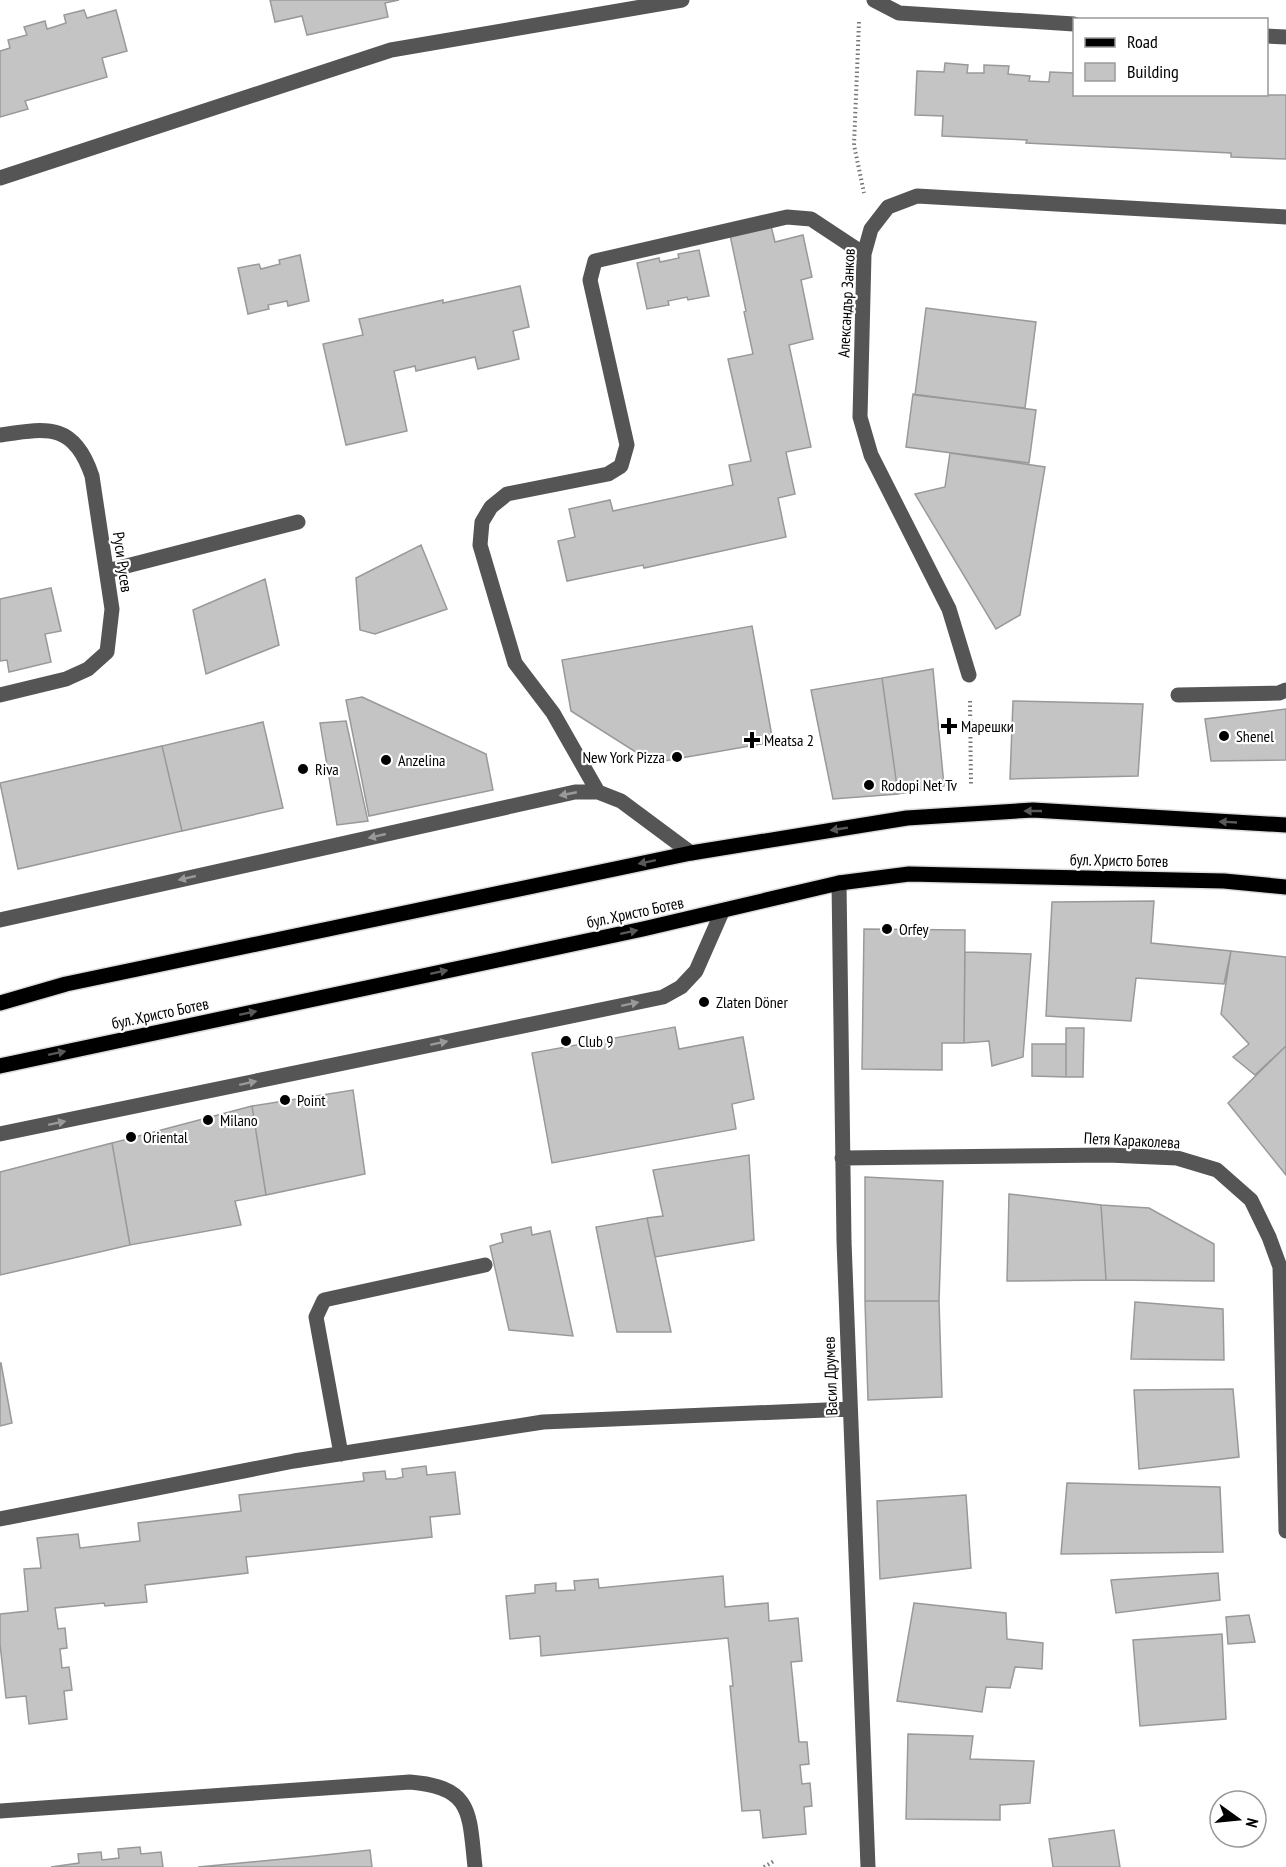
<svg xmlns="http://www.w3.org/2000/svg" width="1286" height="1867" font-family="'PT Sans Narrow',sans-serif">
<rect width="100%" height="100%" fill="#fff"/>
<!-- building -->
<path fill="#c4c4c4" stroke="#999" stroke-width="1.5" d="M 270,0 L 399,0 L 385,3 L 388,17 L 307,35 L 302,16 L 275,22 Z
M 84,10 L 87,18 L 116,10 L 127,51 L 102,58 L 107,77 L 25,101 L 28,109 L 0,117 L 0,51 L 10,48 L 8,40 L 27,35 L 24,27 L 45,21 L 47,29 L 57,26 L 66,23 L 64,15 Z
M 945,63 L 968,65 L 967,73 L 984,73 L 984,65 L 1009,66 L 1008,74 L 1030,76 L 1029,81 L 1049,82 L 1050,72 L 1074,73 L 1074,94 L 1286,95 L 1286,159 L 1231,157 L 1231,153 L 1026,143 L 1027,140 L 942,136 L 943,116 L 915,115 L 917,71 L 944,72 Z
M 771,226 L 775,242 L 803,235 L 812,277 L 801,280 L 813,339 L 789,345 L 811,447 L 786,452 L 795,494 L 778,498 L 786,537 L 644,568 L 643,565 L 567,581 L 558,541 L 575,537 L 569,509 L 610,500 L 613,511 L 733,485 L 729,465 L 751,461 L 728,359 L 753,354 L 744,312 L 746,311 L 730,235 Z
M 699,250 L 709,296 L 688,300 L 687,297 L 668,301 L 669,305 L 647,309 L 637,263 L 659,258 L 660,262 L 679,258 L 678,254 Z
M 300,255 L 309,301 L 288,306 L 287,301 L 268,305 L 269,309 L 248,314 L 238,268 L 259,264 L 261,269 L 280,264 L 279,260 Z
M 520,286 L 529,327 L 513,331 L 519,359 L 478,369 L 475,357 L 416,371 L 415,366 L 394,371 L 407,431 L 346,445 L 323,344 L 363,335 L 359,319 L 443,300 L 443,303 Z
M 926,308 L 1036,322 L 1025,408 L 915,395 Z
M 913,394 L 1036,410 L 1029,463 L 906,447 Z
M 950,453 L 1045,467 L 1020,615 L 996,629 L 915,494 L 945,487 Z
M 421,545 L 447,609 L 375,634 L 360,630 L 356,578 Z
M 265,579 L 279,645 L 206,674 L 193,610 Z
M 51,588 L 61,631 L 45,634 L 51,662 L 9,672 L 7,660 L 0,661 L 0,599 Z
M 752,626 L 773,742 L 653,763 L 571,711 L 562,660 Z
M 933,669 L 944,786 L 898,794 L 882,678 Z
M 882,678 L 898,794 L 833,799 L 811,690 Z
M 362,697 L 486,754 L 493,790 L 369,816 L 346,700 Z
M 1013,701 L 1143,704 L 1138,776 L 1010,779 Z
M 1286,709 L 1286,760 L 1211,761 L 1205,719 Z
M 346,721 L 368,821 L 337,825 L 320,723 Z
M 263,722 L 283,808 L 182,831 L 162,746 Z
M 162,746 L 182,831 L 18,869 L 0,783 Z
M 1154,901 L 1151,943 L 1231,951 L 1224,984 L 1136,978 L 1131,1021 L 1046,1016 L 1052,902 Z
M 864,929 L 965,930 L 964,1043 L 942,1043 L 942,1070 L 862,1069 Z
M 1231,951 L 1286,957 L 1286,1046 L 1255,1075 L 1233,1057 L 1249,1044 L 1221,1014 Z
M 965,952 L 1031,954 L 1023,1057 L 992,1066 L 989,1041 L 964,1043 Z
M 675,1027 L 679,1049 L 743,1037 L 754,1099 L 732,1104 L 736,1129 L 552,1163 L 532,1053 Z
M 1066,1028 L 1084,1028 L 1083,1077 L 1066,1077 Z
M 1032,1044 L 1066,1044 L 1066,1077 L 1032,1076 Z
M 1286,1046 L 1286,1175 L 1228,1103 Z
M 353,1090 L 365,1174 L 266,1195 L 252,1106 Z
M 252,1106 L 266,1195 L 235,1201 L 241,1225 L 130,1245 L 112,1143 Z
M 112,1143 L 130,1245 L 0,1275 L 0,1172 Z
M 749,1155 L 754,1240 L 655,1257 L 647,1218 L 663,1216 L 653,1170 Z
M 865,1177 L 943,1181 L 939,1301 L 865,1301 Z
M 1009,1194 L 1101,1205 L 1106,1280 L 1007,1281 Z
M 1101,1205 L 1149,1208 L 1214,1244 L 1214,1281 L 1106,1280 Z
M 647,1218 L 671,1332 L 617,1332 L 596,1227 Z
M 531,1227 L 532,1235 L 550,1231 L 573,1336 L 509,1330 L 490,1246 L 503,1242 L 501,1234 Z
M 865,1301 L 939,1301 L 942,1397 L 868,1400 Z
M 1135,1302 L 1223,1309 L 1224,1360 L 1131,1359 Z
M 1,1363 L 12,1423 L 0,1426 L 0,1363 Z
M 1233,1389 L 1239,1457 L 1139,1469 L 1134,1390 Z
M 426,1466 L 427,1475 L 455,1472 L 460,1514 L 430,1517 L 432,1537 L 246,1557 L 248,1573 L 145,1585 L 147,1602 L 105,1606 L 104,1603 L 55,1608 L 58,1629 L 65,1628 L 67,1648 L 60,1649 L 61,1658 L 62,1668 L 69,1667 L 72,1690 L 64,1691 L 67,1719 L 29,1724 L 26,1696 L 6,1698 L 0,1644 L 0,1614 L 28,1611 L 24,1569 L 41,1568 L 37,1538 L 78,1534 L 80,1548 L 140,1541 L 138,1523 L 241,1511 L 239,1495 L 364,1481 L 363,1473 L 385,1471 L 386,1479 L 395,1479 L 403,1477 L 402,1469 Z
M 1067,1483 L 1220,1487 L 1223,1552 L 1061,1554 Z
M 966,1495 L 971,1568 L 880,1579 L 877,1501 Z
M 1218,1573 L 1220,1600 L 1116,1613 L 1111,1580 Z
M 723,1576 L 725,1607 L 768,1603 L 769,1621 L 798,1618 L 802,1661 L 791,1662 L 799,1742 L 807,1742 L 809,1764 L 800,1765 L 802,1784 L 810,1783 L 812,1806 L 804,1807 L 806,1834 L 763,1838 L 760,1810 L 742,1811 L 730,1686 L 733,1686 L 728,1638 L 541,1656 L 540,1636 L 510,1639 L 506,1596 L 535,1593 L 535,1585 L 556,1583 L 556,1591 L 575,1590 L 574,1581 L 598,1579 L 599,1588 Z
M 914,1603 L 1006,1613 L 1007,1639 L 1043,1643 L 1042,1669 L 1015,1667 L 1010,1688 L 986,1687 L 982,1712 L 897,1701 Z
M 1249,1615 L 1255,1642 L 1228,1644 L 1226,1617 Z
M 1222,1634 L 1226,1719 L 1140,1726 L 1133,1640 Z
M 908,1734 L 973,1736 L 970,1759 L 1034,1761 L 1030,1803 L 1000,1805 L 1000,1820 L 906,1819 Z
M 1114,1830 L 1120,1867 L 1053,1867 L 1049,1839 Z
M 140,1847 L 141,1854 L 161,1852 L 163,1867 L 51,1867 L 79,1863 L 78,1854 L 101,1852 L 102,1860 L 119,1858 L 118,1849 Z
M 370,1850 L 372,1867 L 198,1867 L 315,1856 Z"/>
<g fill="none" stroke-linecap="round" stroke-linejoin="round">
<defs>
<path id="major" d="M 0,1003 L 66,984 L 691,853 L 907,818 L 1033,810 L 1286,825
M 0,1066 L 643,929 L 839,883 L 909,874 L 1224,881 L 1286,887"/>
</defs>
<!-- major casing -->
<use href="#major" stroke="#dbdbdb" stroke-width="18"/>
<!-- path -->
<path stroke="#777" stroke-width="4" stroke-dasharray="1.5 3" stroke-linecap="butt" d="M 859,22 L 854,145 L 864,193
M 970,701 L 971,786
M 764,1867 L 774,1861"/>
<!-- minor -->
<path stroke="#555" stroke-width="15" d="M 874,0 L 899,13 L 1074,24
M 1266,36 L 1286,37
M 0,178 L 391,50 L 682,0
M 0,435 C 47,428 74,422 92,476 L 112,609 L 107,652 L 88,669 L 66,679 L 0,695
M 107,571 L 298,522
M 969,675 L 949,609 L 871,455 L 860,417 L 864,254 L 871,229 L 888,207 L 917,196 L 1286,217
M 1178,695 L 1279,693 L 1286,690
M 598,792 L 553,713 L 515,663 L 480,545 L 482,522 L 491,507 L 507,494 L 608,474 L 621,466 L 627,445 L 590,280 L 595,261 L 787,217 L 811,219 L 864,254
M 839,883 L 844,1241 L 868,1867
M 0,920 L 575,792 L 598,792 L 621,801 L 691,853
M 0,1134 L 663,997 L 681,987 L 696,971 L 722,912
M 842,1158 L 1108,1155 L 1177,1158 L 1217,1170 L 1251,1200 L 1269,1237 L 1280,1267 L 1286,1531
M 341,1454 L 316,1317 L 324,1300 L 485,1265
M 0,1519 L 294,1461 L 543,1422 L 849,1409
M 0,1811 L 410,1782 C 473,1787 469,1813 475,1867"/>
<!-- major -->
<use href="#major" stroke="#000" stroke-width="15"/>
</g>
<!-- one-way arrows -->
<defs><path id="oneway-solid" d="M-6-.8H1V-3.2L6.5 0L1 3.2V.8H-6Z" transform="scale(1.5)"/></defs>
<g fill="#999">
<use href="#oneway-solid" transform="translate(568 794) rotate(169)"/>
<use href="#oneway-solid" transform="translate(377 836) rotate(167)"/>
<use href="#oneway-solid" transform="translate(187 878) rotate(167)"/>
<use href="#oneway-solid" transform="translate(630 1004) rotate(-12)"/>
<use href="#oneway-solid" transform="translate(439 1043) rotate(-12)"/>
<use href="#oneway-solid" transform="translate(248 1083) rotate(-12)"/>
<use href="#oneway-solid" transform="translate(57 1123) rotate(-12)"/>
</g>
<g fill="#595959">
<use href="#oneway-solid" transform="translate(1033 811) rotate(180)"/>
<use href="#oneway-solid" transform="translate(1228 822) rotate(-177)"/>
<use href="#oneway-solid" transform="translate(839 829) rotate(171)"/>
<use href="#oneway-solid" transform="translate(647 862) rotate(168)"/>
<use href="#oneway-solid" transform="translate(629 932) rotate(-12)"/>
<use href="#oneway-solid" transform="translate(439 972) rotate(-12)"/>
<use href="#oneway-solid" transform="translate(248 1013) rotate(-12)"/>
<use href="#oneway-solid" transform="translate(57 1053) rotate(-12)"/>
</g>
<!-- markers -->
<g fill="#000" stroke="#fff" stroke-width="2">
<path d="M946 717h6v6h6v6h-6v6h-6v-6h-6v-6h6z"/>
<circle cx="1224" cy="736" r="6"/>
<path d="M749 731h6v6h6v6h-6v6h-6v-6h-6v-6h6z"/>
<circle cx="677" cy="757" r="6"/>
<circle cx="386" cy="760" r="6"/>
<circle cx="303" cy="769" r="6"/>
<circle cx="869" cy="785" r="6"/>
<circle cx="887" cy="929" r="6"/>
<circle cx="704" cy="1002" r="6"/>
<circle cx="566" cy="1041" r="6"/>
<circle cx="285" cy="1100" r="6"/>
<circle cx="208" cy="1120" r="6"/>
<circle cx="131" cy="1137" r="6"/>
</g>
<g text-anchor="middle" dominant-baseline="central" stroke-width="4.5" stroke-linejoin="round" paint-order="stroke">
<!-- street labels -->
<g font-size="16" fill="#000" stroke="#fff">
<text transform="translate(846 303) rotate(-87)">Александър Занков</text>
<text transform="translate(123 562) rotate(82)">Руси Русев</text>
<text transform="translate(1119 860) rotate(1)">бул. Христо Ботев</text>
<text transform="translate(635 912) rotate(-12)">бул. Христо Ботев</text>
<text transform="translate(160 1013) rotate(-12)">бул. Христо Ботев</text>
<text transform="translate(1132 1140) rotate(3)">Петя Караколева</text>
<text transform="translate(830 1376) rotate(-92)">Васил Друмев</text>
</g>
<!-- poi labels -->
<g font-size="16" fill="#000" stroke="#fff" text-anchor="start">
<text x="961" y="726">Марешки</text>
<text x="1236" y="736">Shenel</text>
<text x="764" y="740">Meatsa 2</text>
<text x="665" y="757" text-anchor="end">New York Pizza</text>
<text x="398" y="760">Anzelina</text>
<text x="315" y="769">Riva</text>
<text x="881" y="785">Rodopi Net Tv</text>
<text x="899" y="929">Orfey</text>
<text x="716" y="1002">Zlaten Döner</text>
<text x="578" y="1041">Club 9</text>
<text x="297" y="1100">Point</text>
<text x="220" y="1120">Milano</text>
<text x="143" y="1137">Oriental</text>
</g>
</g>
<!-- legend -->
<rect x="1073" y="18" width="195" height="78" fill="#ffffff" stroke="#999999" stroke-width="1.5"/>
<rect x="1085" y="38" width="30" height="9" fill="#000000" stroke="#999999" stroke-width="1.5"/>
<text x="1127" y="48" font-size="18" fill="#000000">Road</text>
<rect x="1085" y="63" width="30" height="18" fill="#c4c4c4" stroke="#999999" stroke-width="1.5"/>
<text x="1127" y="78" font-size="18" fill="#000000">Building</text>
<!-- north arrow -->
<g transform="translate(1238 1819) rotate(105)"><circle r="28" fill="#ffffff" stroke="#999999" stroke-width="1.5"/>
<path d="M0-4.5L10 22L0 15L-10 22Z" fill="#000000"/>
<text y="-9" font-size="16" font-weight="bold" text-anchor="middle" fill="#000000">N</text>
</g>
</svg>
